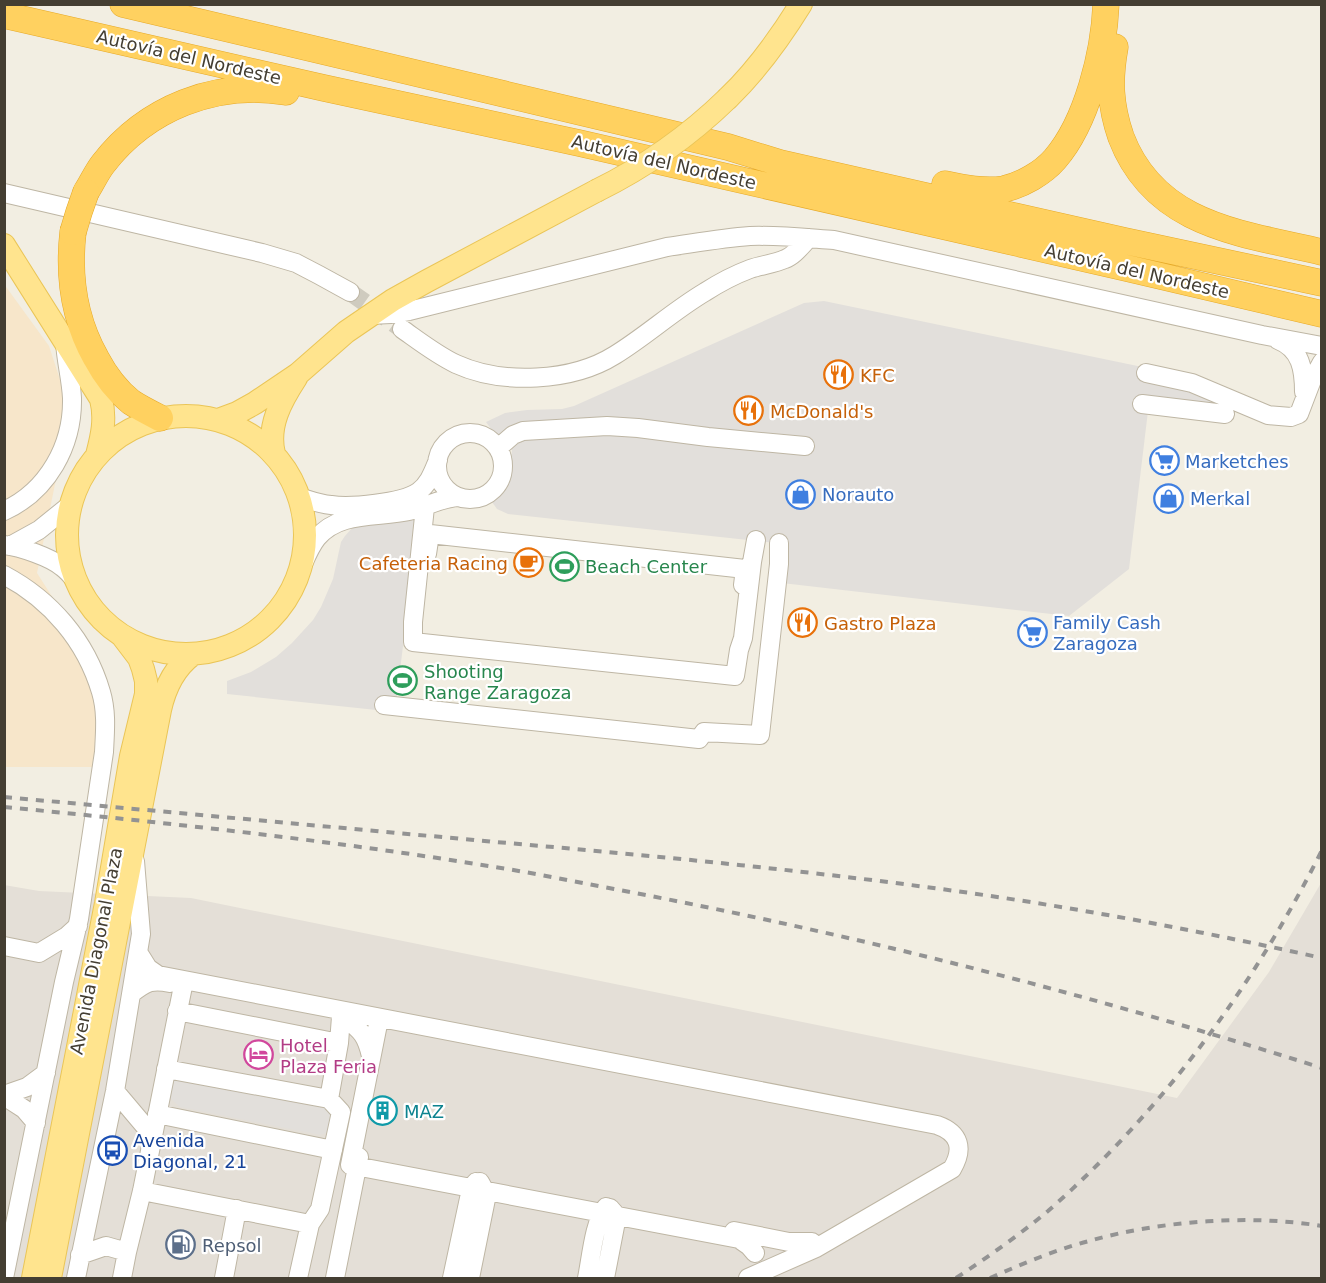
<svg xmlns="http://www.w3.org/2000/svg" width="1326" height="1283" font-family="'DejaVu Sans',sans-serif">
<rect width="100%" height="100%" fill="#f2eee2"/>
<!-- commercial -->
<path fill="#f7e6ca" d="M 4,284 L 49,346 L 70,410 L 37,573 L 107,683 L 92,767 L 5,767 Z"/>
<!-- industrial -->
<path fill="#e4dfd7" d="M 1321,883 L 1321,1278 L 5,1278 L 4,885 L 39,891 L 191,898 L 1177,1098 L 1269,972 Z"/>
<!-- parking -->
<path fill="#e2dfdb" d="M 824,301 L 1152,369 L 1152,381 L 1198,394 L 1235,411 L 1233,420 L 1148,411 L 1129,569 L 1069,616 L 782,583 L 785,544 L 508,514 L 497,509 L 492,502 L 502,493 L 509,479 L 512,450 L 496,436 L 486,422 L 505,413 L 527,410 L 562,409 L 574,406 L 804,303 Z
M 415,518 L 418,522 L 395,712 L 227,694 L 227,681 L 251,672 L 276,657 L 292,643 L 313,620 L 321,607 L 333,579 L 341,542 L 345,536 L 353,527 Z
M 179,1075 L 324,1105 L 333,1114 L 326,1133 L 320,1135 L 180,1107 L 170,1098 L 173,1080 Z"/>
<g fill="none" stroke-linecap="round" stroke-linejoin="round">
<!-- minor-tunnel -->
<path stroke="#cfcbbf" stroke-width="18" stroke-dasharray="18 9" stroke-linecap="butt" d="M 350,292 L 402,329"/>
<defs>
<path id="minor" d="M 4,193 L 262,253 L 296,263 L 319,275 L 350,292
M 369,315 L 391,314 L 409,311 L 667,247 C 695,243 722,238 750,236 C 778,235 806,238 834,240 L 1262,335 L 1322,346
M 402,329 C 419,341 437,355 456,364 C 502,385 572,382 615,355 C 646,336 673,311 705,292 C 719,283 734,275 750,269 C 761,265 774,264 785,259 C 794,256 802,245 809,238
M 1278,340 C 1301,349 1304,370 1304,392
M 1146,373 L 1192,383 L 1268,415 L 1291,417 L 1299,414 L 1312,380 L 1322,362
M 1142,404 L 1225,414
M437 466a33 33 0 1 1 66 0a33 33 0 1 1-66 0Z
M 498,448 L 513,435 L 523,431 L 607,426 L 638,428 L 708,437 L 805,446
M 299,497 C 309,500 319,504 331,505 C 350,508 402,503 418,492 C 429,484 433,472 438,460
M 425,507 L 413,622 L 413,642 L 735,676 L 739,650 L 743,638 L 752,562 L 756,540
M 4,511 C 48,491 73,445 72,398 C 71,379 66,361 65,342
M 4,545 C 21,547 50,557 62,567 C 69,572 74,579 79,585
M 10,546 L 39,530 L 70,505
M 427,554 L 430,534 L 745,569 L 743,585
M 300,571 C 305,560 309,548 317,538 C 339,511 378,518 409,511 C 426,507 441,498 458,497
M 4,575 C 51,600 86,641 101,692 C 107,712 105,732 104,752 L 79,919 L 64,982 L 4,1278
M 384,705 L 699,739 L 704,732 L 760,735 L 779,564 L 779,543
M 4,946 L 39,953 L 67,936 L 78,926
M 138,952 L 148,968 L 158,975 L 937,1125 C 960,1133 964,1149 952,1169 L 816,1248 L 748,1278
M 131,994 C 146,982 152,979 170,983
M 177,1011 L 339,1043
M 344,1017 C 361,1031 366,1034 371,1056
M 385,1019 L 378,1024 L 350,1165 L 739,1239 L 749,1246 L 755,1253
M 166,1069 L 329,1099
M 115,1091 L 153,1136
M 4,1095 L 27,1087 L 46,1073
M 4,1096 L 24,1109 L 36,1123
M 157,1114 L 333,1150
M 142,1191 L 310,1224
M 734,1231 L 789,1242 L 812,1242
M 127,1252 L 142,1191 L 183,986 L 177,979
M 80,1255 L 106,1246 L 127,1252 L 122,1278
M 76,1278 L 115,1091 L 141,934 L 135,861
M 224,1278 L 237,1209
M 298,1278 L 310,1224 L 320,1209 L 341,1112 L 329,1099 L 339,1043 L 341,1017
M 335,1278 L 359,1157
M 452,1278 L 471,1189 L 476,1182
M 470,1278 L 486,1199 L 485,1191 L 480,1182
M 587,1278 C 591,1259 594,1222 606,1207
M 605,1278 L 617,1216 L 610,1208"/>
<path id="major" d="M 728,98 C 757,70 780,38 801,4
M 4,245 L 101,399 C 106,419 102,436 97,455
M67 535a119 119 0 1 1 238 0a119 119 0 1 1-238 0Z
M 218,420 L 237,413 L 255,403 L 298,374 L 346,332 L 393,300 L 427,281 L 596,191
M 274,454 C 267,426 281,401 296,378
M 33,1278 L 106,903 L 131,756 L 146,694 L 146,681 L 143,669 L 139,658 L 123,637
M 50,1278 L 160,710 C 165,687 174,668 193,654"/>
<path id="highway" d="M 123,4 L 728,147 L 780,163 L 1125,241 L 1322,283
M 4,15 L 324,88 L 579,143 L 1122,267 L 1322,314
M 1115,47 C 1109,80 1110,105 1121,137 C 1155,226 1241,233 1322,252
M 945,184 C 964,188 984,192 1004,189 C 1022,185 1043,173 1055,159 C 1087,122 1104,53 1106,4
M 86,192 C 92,183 96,173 103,164 C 146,108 216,80 286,92
M 73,232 C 68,276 74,319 96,358 C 105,375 116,390 131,402 C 140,408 150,413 160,418"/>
</defs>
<!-- minor casing -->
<use href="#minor" stroke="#beb6a4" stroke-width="20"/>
<!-- major casing -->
<use href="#major" stroke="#eac557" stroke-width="24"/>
<!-- highway casing -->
<use href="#highway" stroke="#e6a927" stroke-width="27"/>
<!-- minor -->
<use href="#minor" stroke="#fff" stroke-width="18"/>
<!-- major -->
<use href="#major" stroke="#ffe48e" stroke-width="22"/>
<!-- highway -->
<use href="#highway" stroke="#ffd160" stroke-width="26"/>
<!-- rail -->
<path stroke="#939393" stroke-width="4" stroke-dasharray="8 8" stroke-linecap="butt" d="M 4,797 C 168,812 332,827 496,842 C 645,855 793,869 941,889 C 1068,906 1196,930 1322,958
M 4,807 C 170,823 337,841 501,868 C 539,874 576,882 614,889 C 854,934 1089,994 1322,1068
M 956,1278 C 988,1257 1019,1235 1048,1211 C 1162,1111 1254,986 1322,850
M 990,1278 C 1022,1264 1055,1250 1089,1241 C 1159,1221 1249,1214 1322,1226"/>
<defs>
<path id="major-bridge" d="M 596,191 C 645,167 689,136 728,98"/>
<path id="highway-bridge" d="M 73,232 L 79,212 L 86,192"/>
</defs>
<!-- major-bridge casing -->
<use href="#major-bridge" stroke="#eac557" stroke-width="24" stroke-linecap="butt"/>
<!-- highway-bridge casing -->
<use href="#highway-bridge" stroke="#e6a927" stroke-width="27" stroke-linecap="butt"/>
<!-- major-bridge -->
<use href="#major-bridge" stroke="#ffe48e" stroke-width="22"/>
<!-- highway-bridge -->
<use href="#highway-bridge" stroke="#ffd160" stroke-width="26"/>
</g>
<!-- icons -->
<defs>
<symbol id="restaurant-ring" viewBox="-11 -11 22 22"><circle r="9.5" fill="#fff" stroke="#e8710a" stroke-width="1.5"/><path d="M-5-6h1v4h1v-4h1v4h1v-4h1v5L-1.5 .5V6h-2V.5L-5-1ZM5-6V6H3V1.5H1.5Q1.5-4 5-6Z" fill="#e8710a"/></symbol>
<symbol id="supermarket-ring" viewBox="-11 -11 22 22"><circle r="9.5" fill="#fff" stroke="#3f7fe0" stroke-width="1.5"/><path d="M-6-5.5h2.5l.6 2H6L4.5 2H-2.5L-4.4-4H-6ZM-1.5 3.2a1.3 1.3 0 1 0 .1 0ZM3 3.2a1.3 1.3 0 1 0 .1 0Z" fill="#3f7fe0"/></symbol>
<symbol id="shop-ring" viewBox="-11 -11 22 22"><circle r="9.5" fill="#fff" stroke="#3f7fe0" stroke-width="1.5"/><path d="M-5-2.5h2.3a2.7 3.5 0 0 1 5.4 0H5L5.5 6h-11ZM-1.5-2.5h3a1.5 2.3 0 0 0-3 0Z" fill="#3f7fe0"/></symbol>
<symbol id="cafe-ring" viewBox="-11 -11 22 22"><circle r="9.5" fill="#fff" stroke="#e8710a" stroke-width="1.5"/><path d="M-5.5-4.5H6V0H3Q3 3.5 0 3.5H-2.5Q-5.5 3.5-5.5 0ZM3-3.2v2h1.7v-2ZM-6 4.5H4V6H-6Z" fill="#e8710a"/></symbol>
<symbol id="stadium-ring" viewBox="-11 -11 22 22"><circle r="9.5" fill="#fff" stroke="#2e9e5b" stroke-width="1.5"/><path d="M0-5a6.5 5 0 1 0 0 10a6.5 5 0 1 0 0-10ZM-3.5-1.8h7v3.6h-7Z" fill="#2e9e5b"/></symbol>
<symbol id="hotel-ring" viewBox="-11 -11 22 22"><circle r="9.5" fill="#fff" stroke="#d1479c" stroke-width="1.5"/><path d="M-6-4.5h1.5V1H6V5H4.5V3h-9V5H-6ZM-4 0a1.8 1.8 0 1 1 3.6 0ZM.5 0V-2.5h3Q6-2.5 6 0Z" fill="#d1479c"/></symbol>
<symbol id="building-ring" viewBox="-11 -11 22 22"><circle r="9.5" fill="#fff" stroke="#0f9aa8" stroke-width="1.5"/><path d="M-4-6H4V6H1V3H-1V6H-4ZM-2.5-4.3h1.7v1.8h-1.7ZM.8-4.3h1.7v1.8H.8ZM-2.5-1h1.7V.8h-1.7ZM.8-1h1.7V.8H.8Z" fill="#0f9aa8"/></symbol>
<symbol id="bus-ring" viewBox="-11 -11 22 22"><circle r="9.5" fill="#fff" stroke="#1a4fb4" stroke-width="1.5"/><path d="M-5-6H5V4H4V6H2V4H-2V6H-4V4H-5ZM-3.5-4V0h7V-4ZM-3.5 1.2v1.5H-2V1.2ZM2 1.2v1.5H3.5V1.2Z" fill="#1a4fb4"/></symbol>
<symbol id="fuel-ring" viewBox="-11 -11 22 22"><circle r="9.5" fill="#fff" stroke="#5c6f8a" stroke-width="1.5"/><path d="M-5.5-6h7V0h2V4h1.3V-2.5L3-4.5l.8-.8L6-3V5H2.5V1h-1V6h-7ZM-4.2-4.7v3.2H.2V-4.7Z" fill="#5c6f8a"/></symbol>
</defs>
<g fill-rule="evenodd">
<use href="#restaurant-ring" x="822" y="358" width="33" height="33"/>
<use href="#restaurant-ring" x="732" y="394" width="33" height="33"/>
<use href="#supermarket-ring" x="1148" y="444" width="33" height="33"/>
<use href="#shop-ring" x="784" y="478" width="33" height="33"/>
<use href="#shop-ring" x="1152" y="482" width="33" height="33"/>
<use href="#cafe-ring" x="512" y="546" width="33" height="33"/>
<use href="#stadium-ring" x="548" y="550" width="33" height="33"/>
<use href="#restaurant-ring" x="786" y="606" width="33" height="33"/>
<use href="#supermarket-ring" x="1016" y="616" width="33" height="33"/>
<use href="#stadium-ring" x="386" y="664" width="33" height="33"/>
<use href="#hotel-ring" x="242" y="1038" width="33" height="33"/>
<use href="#building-ring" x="366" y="1094" width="33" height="33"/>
<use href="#bus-ring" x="96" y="1134" width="33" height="33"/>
<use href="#fuel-ring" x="164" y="1228" width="33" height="33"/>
</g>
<g text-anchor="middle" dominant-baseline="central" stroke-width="4.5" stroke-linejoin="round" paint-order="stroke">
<!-- street labels -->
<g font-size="18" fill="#443e32" stroke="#fff">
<text transform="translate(189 57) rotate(13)">Autovía del Nordeste</text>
<text transform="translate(664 162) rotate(13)">Autovía del Nordeste</text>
<text transform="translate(1137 271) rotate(13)">Autovía del Nordeste</text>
<text transform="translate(96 951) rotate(-79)">Avenida Diagonal Plaza</text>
</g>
<!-- food labels -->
<g font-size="18" fill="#c56008" stroke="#fff" text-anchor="start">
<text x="860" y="375">KFC</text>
<text x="770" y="411">McDonald's</text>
<text x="508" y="563" text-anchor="end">Cafeteria Racing</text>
<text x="824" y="623">Gastro Plaza</text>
</g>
<!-- shop labels -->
<g font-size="18" fill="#366cbe" stroke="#fff" text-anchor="start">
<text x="1185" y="461">Marketches</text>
<text x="822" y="494">Norauto</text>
<text x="1190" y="498">Merkal</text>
<text x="1053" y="622">Family Cash<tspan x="1053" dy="21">Zaragoza</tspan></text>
</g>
<!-- leisure labels -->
<g font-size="18" fill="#27864d" stroke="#fff" text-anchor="start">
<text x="585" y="566">Beach Center</text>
<text x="424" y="671">Shooting<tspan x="424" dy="21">Range Zaragoza</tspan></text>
</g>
<!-- hotel labels -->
<g font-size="18" fill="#b23c85" stroke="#fff" text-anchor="start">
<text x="280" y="1045">Hotel<tspan x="280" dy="21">Plaza Feria</tspan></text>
</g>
<!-- culture labels -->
<g font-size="18" fill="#0d838f" stroke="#fff" text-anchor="start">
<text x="404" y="1111">MAZ</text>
</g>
<!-- transit labels -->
<g font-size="18" fill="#164399" stroke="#fff" text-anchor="start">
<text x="133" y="1140">Avenida<tspan x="133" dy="21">Diagonal, 21</tspan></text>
</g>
<!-- service labels -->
<g font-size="18" fill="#4e5e75" stroke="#fff" text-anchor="start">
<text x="202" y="1245">Repsol</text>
</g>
</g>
<!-- border -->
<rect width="1326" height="1283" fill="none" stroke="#443e32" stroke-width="12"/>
</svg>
